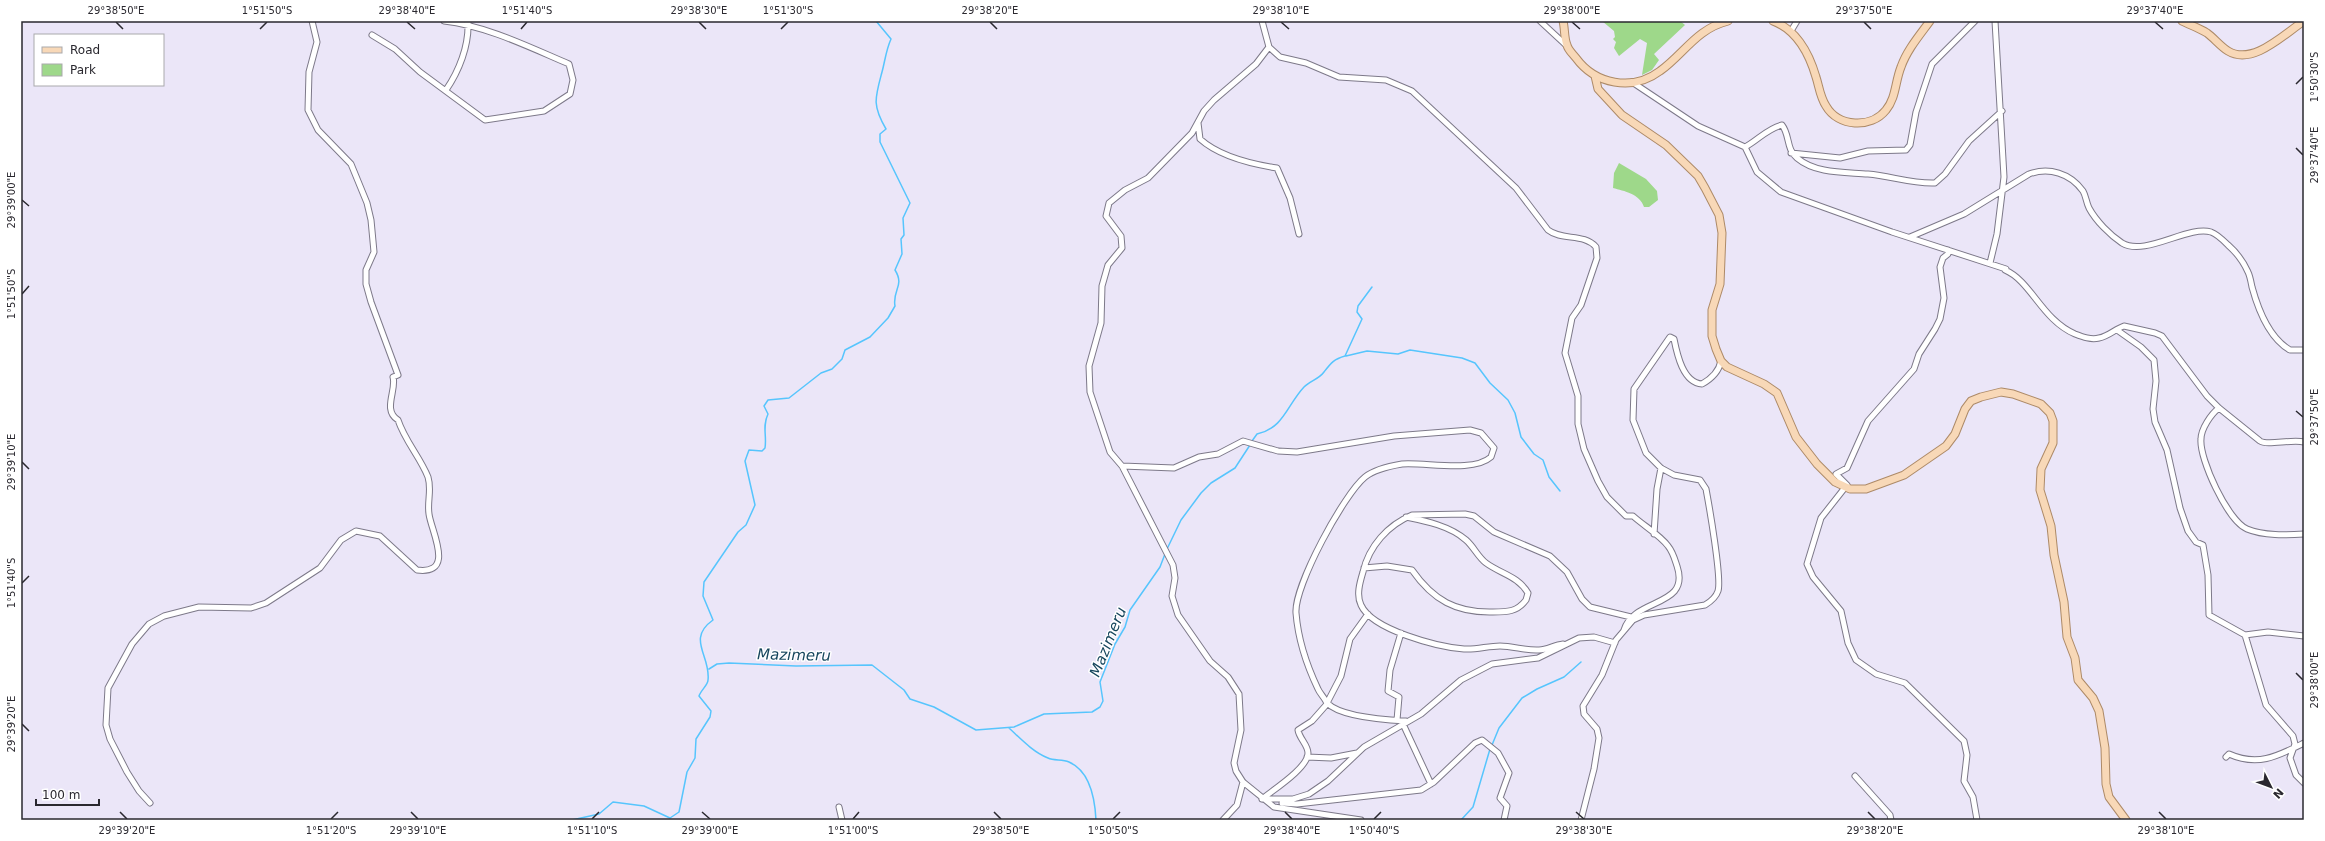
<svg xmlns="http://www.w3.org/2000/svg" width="2325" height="841" font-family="'DejaVu Sans',sans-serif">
<rect width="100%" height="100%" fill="#ebe6f8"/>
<!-- green -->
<path fill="#9ed88a" d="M 1602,21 L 1680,21 L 1685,25 L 1654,54 L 1659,60 L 1652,70 L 1642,75 L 1647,43 L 1640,39 L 1619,56 L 1614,48 L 1616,42 L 1613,39 L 1615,37 L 1614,31 Z
M 1619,163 L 1646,179 L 1657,191 L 1658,200 L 1649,207 L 1644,207 C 1640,194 1624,191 1613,188 L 1614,173 Z"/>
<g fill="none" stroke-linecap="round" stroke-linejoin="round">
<!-- stream -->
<path stroke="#56c5fd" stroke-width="1.5" d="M 1346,356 L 1367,351 L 1398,354 L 1410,350 L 1462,358 L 1475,363 L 1490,383 L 1508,400 L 1515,413 L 1521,437 L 1534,454 L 1543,460 L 1549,477 L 1560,491
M 1252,441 L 1257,434 C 1284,428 1287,405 1304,387 C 1310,381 1319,379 1324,372 C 1331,363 1334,359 1345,356 L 1362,319 L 1357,312 L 1358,306 L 1372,287
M 1167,549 L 1181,520 L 1201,493 L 1211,483 L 1235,468 L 1250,445
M 709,669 L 717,664 L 729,663 L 796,666 L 872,665 L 904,690 L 910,699 L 934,707 L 976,730 L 1014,727 L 1044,714 L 1092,712 L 1100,707 L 1103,701 L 1100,682 L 1115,644 L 1125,627 L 1130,610 L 1160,567 L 1165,554
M 1009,728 C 1021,739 1033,752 1048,758 C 1054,761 1062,759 1069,762 C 1090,771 1095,800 1096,820
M 1492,745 L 1499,728 L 1522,698 L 1537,689 L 1564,677 L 1581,662
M 572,820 L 599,814 L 613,802 L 644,806 L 670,818 L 679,812 L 687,772 L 695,758 L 696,739 L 710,717 L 711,711 L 699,696 C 701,690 708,685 708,680 C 711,656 686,639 713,620 L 703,596 L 704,582 L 738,532 L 746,525 L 755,505 L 745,461 L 749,450 L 762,451 L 765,448 C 767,435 762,427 768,414 L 764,406 L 768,400 L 789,398 L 821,373 L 832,369 L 842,359 L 845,350 L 870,337 L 888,318 L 895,306 C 892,290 905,286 895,270 L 902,254 L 901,239 L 904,235 L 903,218 L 910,203 L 880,142 L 880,134 L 886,129 C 872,105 875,98 882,72 C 885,61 886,50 891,39 L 876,21
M 1461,820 L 1473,807 L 1490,749"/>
<defs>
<path id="minor" d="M 1262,21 L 1269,47 L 1280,57 L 1306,63 L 1339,77 L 1386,80 L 1412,91 L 1516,188 L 1548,230 C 1562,241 1584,233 1596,247 L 1597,258 L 1581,305 L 1572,318 L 1565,353 L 1578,396 L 1578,424 L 1584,449 L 1598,481 L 1607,497 L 1626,516 L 1633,516 C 1644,526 1660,535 1668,546 C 1673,552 1675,560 1677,566 C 1691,608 1634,597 1624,630
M 1540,21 L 1567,46
M 1791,31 L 1797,21
M 372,35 L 395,49 L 420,72 L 485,120 L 544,111 L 570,94 L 573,80 L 569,64 C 529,47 487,26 444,21
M 1269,47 L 1256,64 L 1214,100 L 1204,111 L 1192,133 L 1148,178 L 1125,190 L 1109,203 L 1106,216 L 1121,236 L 1122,248 L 1108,265 L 1102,286 L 1101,323 L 1089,366 L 1090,392 L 1110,452 L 1122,466 L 1173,565 L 1175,578 L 1172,596 L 1178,615 L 1210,661 L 1228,677 L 1239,694 L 1241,730 L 1234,763 L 1236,771 L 1243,782 L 1274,807 L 1361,820
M 1632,82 L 1698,126 L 1745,147 L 1757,172 L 1781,192 L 1892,232 L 2006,269 L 2005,270 C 2031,281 2042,320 2075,334 C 2083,337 2091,340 2099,338 C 2109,336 2115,329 2124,326 L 2155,333 L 2162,336 L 2207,396 L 2219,408 L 2260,441 C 2267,446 2291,439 2304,442
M 446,90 C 459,71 469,46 468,22
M 1198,123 L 1200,139 C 1220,157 1251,164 1277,168 L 1290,198 L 1299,234
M 1745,147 C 1758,140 1768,128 1782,125 C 1790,135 1786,149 1797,158 C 1816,174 1845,172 1868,174 C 1891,176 1912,184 1935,183 L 1945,174 L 1969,141 L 2002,111
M 1791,153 L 1840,158 L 1868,151 L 1906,150 L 1910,145 L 1916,112 L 1932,64 L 1975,21
M 1910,237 L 1964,214 L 2029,174 C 2049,167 2070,173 2083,191 C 2086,196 2086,202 2089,208 C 2096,221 2110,235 2122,243 C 2145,257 2188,225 2211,232 C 2217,234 2224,241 2228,245 C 2236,252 2244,263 2248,272 C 2250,276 2251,282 2252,287 C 2258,309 2269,338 2290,350 L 2304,350
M 1948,250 L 1948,254 L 1943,258 L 1940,267 L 1944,298 L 1940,319 L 1935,329 L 1919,354 L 1914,369 L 1868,421 L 1847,468 L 1836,474 L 1847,485 L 1821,518 L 1807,564 L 1813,577 L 1841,611 L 1848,643 L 1856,660 L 1876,674 L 1905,683 L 1964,741 L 1967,755 L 1964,781 L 1973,797 L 1977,820
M 1990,263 L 1997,234 L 2004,177 L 1995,21
M 2117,330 L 2141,347 L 2154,360 L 2156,381 L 2153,409 L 2155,422 L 2167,450 L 2180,508 L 2188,531 L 2196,542 L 2203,545 L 2208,575 L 2209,615 L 2245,635 L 2266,705 L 2293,736 L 2295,744 L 2290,758 L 2296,775 L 2304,783
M 2219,408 C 2211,414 2201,429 2201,439 C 2199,459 2228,521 2247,529 C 2264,536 2286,535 2304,534
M 1122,466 L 1174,468 L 1199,457 L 1218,454 L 1243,441 L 1278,451 L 1297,452 L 1394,436 L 1470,430 L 1481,433 L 1494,448 L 1491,457 C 1473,473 1426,462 1402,464 C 1390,466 1375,469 1365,477 C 1344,494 1294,586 1296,613 C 1298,638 1307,666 1318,689 C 1320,694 1326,699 1327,704 L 1312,721 L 1298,730 C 1299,738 1308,745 1308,753 C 1308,768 1273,790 1262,799
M 1654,534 L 1657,489 L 1661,468
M 1364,568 L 1387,566 L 1412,570 C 1433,600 1456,613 1493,612 C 1507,612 1517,612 1526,600 L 1528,593 C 1518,576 1501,574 1486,563 C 1478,557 1474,547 1466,540 C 1450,526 1426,521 1406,517
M 1368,614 L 1350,639 L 1341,676 L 1327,703 C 1341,717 1386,720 1406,721
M 2245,635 L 2268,632 L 2304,636
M 1563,644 C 1554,645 1547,650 1539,650 C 1527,651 1513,646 1500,646 C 1488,646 1476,650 1464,649 C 1438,647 1372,630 1361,605 C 1356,595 1360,582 1363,572 C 1369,546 1388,525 1412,515 L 1465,514 L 1474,516 L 1494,532 L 1550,556 L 1567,572 L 1582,599 L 1590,607 L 1631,617
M 1397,720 L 1399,697 L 1388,691 L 1390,670 L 1401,633
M 1403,724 L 1431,784
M 1307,757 L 1331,758 L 1357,753
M 2226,757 L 2229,754 C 2258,767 2278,756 2304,743
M 1855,776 L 1890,815 L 1891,820
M 1262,799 L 1293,799 L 1309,794 L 1328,781 L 1364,747 L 1421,714 L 1461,680 L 1492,664 L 1538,658 L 1579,638 L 1594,637 L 1615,643
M 150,803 L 139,791 L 127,772 L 110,739 L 106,725 L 108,688 L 132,644 L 149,624 L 164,616 L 199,607 L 251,608 L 266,603 L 320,568 L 341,540 L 356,531 L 380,536 L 417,570 C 456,575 431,531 429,514 C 427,501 432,490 428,477 C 420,457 405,441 398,420 C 382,410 397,390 393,377 L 398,375 L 371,302 L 366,284 L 366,270 L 374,252 L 371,220 L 367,203 L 351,164 L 318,130 L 308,110 L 309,72 L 317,42 L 312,21
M 1282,803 L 1297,804 L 1421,790 L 1434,782 L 1475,743 L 1482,740 L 1498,753 L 1509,773 L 1500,798 L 1507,806 L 1504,820
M 839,807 L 842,820
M 1223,820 L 1237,805 L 1243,782
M 1581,820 L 1594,769 L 1599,738 L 1597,729 L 1584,714 L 1583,706 L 1602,675 L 1616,640 L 1633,620 L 1644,615 L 1705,605 C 1710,602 1716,597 1718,591 C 1722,579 1709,505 1706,489 L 1700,480 L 1674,475 L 1661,468 L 1646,453 L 1633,420 L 1634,389 L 1670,337 L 1674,339 C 1677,354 1683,383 1702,384 C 1711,379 1719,371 1721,361"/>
<path id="major" d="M 1563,21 C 1565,29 1564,38 1567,45 C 1568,50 1573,54 1576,58 C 1595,84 1632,92 1660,71 C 1684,54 1696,29 1728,21
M 1773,21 C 1797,30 1809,53 1816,77 C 1819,86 1820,97 1826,106 C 1838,127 1871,129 1886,110 C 1896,98 1895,82 1901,67 C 1907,50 1919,36 1930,21
M 2182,21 C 2190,25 2199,28 2207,33 C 2214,38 2220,46 2228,51 C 2253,66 2284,34 2304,21
M 1595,76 L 1598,89 L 1622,115 L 1666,145 L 1698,176 L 1705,188 L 1719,215 L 1722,233 L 1720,284 L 1712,310 L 1712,336 L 1716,349 L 1721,361 L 1727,367 L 1764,384 L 1777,393 L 1796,437 L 1817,464 L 1835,482 L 1850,489 L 1866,489 L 1904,475 L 1946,446 L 1955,434 L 1965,409 L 1971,401 L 1981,397 L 2001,392 L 2013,394 L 2041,404 L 2050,413 L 2053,421 L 2053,443 L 2041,469 L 2040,490 L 2051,526 L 2054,555 L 2064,602 L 2067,637 L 2075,658 L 2078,680 L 2093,698 L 2099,711 L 2105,748 L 2106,784 L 2109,797 L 2126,820"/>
</defs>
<!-- minor casing -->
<use href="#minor" stroke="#7d7989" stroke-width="7"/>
<!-- major casing -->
<use href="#major" stroke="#ad8a68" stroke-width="9"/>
<!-- minor -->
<use href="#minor" stroke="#fff" stroke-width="5"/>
<!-- major -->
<use href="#major" stroke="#f8d8b7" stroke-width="7"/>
</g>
<!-- ticks -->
<path fill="none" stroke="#2a282f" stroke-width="1.5" d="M 116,22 L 123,29M 407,22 L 415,29M 699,22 L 706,29M 990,22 L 997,29M 1281,22 L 1289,29M 1572,22 L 1580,29M 1864,22 L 1871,29M 2155,22 L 2163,29M 260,29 L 267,22M 521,29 L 527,22M 781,29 L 788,22M 2296,84 L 2303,77M 2296,148 L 2303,155M 22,200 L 29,206M 22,294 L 29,286M 2296,411 L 2303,417M 22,462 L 29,469M 22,583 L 29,576M 2296,673 L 2303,680M 22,724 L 29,731M 120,812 L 127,819M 411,812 L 418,819M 702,812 L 710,819M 994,812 L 1001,819M 1285,812 L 1292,819M 1576,812 L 1584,819M 1868,812 L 1875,819M 2159,812 L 2166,819M 331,819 L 338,812M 592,819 L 599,812M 853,819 L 859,812M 1113,819 L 1120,812M 1374,819 L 1381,812"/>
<g text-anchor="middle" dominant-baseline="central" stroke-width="3" stroke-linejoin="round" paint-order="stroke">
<!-- water labels -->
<g font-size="15" font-style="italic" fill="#17465d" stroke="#fff">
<text transform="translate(1108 642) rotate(-68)">Mazimeru</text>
<text transform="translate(794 655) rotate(1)">Mazimeru</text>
</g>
</g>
<!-- border -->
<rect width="2325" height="841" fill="none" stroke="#ffffff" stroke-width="44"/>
<!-- legend -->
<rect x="34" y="34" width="130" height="52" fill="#ffffff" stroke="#aaa9ac"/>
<rect x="42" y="47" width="20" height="6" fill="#f8d8b7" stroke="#aaa9ac"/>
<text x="70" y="54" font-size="12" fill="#2a282f">Road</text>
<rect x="42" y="64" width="20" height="12" fill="#9ed88a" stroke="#aaa9ac"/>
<text x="70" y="74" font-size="12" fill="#2a282f">Park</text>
<!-- north arrow -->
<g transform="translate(2271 787) rotate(132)" stroke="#ffffff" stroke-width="3" paint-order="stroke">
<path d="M0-3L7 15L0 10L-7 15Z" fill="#2a282f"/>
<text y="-6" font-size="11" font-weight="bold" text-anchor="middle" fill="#2a282f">N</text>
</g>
<!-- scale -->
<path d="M36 799v6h63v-6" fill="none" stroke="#2a282f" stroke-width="2"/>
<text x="42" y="799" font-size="12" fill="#2a282f" stroke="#ffffff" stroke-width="3" paint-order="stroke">100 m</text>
<rect x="22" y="22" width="2281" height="797" fill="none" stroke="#2a282f" stroke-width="1.5"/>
<g font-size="10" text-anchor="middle" fill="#2a282f">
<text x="116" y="14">29°38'50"E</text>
<text x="267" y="14">1°51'50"S</text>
<text x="407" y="14">29°38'40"E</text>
<text x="527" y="14">1°51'40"S</text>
<text x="699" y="14">29°38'30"E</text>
<text x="788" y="14">1°51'30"S</text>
<text x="990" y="14">29°38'20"E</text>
<text x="1281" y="14">29°38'10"E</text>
<text x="1572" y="14">29°38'00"E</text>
<text x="1864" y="14">29°37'50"E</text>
<text x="2155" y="14">29°37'40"E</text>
<text transform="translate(2314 77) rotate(-90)" y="4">1°50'30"S</text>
<text transform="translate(2314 155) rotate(-90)" y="4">29°37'40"E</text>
<text transform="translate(11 200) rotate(-90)" y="4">29°39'00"E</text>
<text transform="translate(11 294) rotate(-90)" y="4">1°51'50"S</text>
<text transform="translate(2314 417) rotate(-90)" y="4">29°37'50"E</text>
<text transform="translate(11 462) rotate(-90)" y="4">29°39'10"E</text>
<text transform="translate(11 583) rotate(-90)" y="4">1°51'40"S</text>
<text transform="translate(2314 680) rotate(-90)" y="4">29°38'00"E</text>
<text transform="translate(11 724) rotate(-90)" y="4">29°39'20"E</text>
<text x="127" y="834">29°39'20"E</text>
<text x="331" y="834">1°51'20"S</text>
<text x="418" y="834">29°39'10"E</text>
<text x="592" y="834">1°51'10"S</text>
<text x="710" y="834">29°39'00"E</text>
<text x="853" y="834">1°51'00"S</text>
<text x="1001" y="834">29°38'50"E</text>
<text x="1113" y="834">1°50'50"S</text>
<text x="1292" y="834">29°38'40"E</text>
<text x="1374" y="834">1°50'40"S</text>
<text x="1584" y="834">29°38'30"E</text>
<text x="1875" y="834">29°38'20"E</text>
<text x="2166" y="834">29°38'10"E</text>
</g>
</svg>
